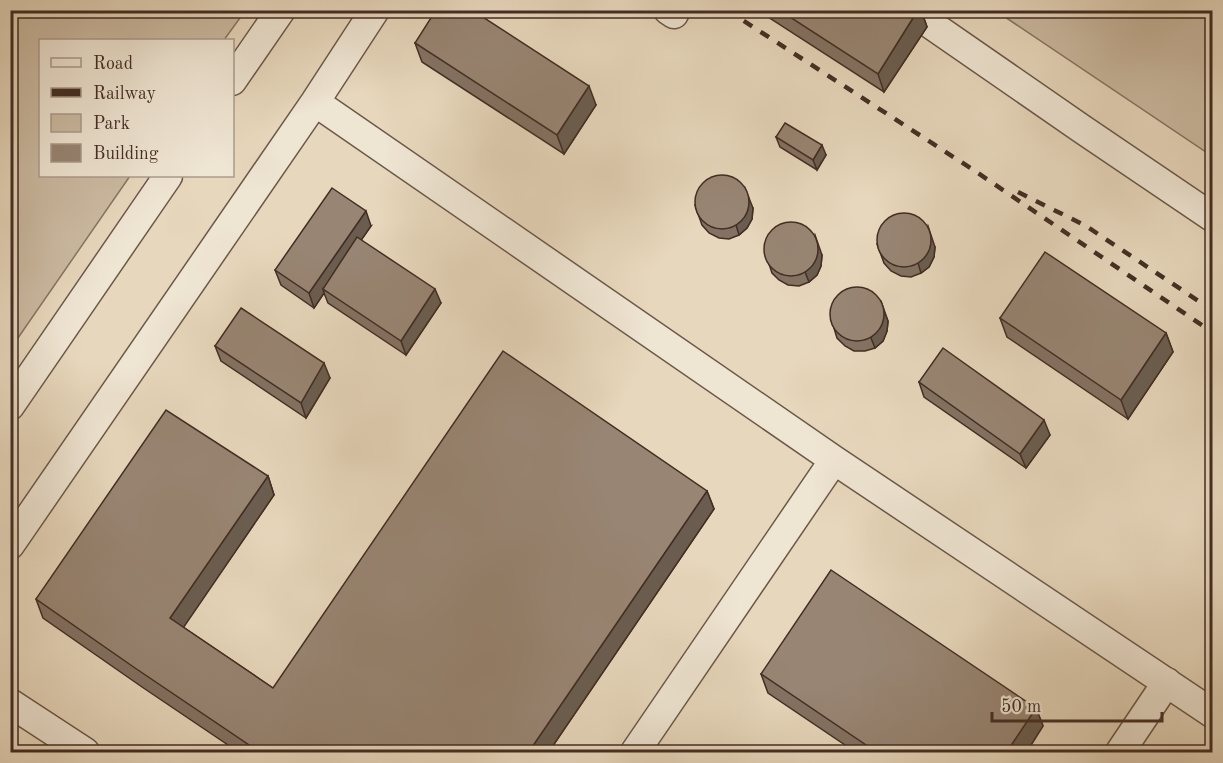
<svg xmlns="http://www.w3.org/2000/svg" width="1223" height="763" font-family="'Old Standard TT',serif">
<rect width="100%" height="100%" fill="#e7d7bc"/>
<filter id="stains"><feTurbulence type="fractalNoise" baseFrequency=".00333" numOctaves="4"/><feColorMatrix values="0 0 0 0 .2 0 0 0 0 .09 0 0 0 0 .02 0 0 0 .5 -.17"/></filter>
<radialGradient id="worn" r=".72"><stop offset=".6" stop-color="#630" stop-opacity="0"/><stop offset="1" stop-color="#630" stop-opacity=".3"/></radialGradient>
<!-- green -->
<path fill="#cbbaa2" stroke="#877463" stroke-width="1.5" d="M 11,10 L 245,11 L 224,40 L 40,40 L 40,176 L 130,176 L 11,348 Z
M 996,11 L 1212,11 L 1212,156 Z"/>
<g fill="none" stroke-linecap="round" stroke-linejoin="round">
<defs>
<path id="minor" d="M 668,10 L 674,14
M 910,10 L 1082,129 L 1212,217
M 232,81 L 281,10
M 315,102 L 834,460 L 1212,713
M 10,406 L 168,176
M 10,545 L 315,102 L 375,10
M 10,703 L 85,752
M 635,752 L 834,460
M 1120,752 L 1167,682"/>
</defs>
<!-- minor casing -->
<use href="#minor" stroke="#6c584a" stroke-width="31"/>
<!-- minor -->
<use href="#minor" stroke="#efe5d3" stroke-width="28"/>
<!-- rail -->
<path stroke="#432d24" stroke-width="4.5" stroke-dasharray="10 10" stroke-linecap="butt" d="M 727,10 L 975,171 L 1212,332
M 1018,192 L 1086,226 L 1212,310"/>
</g>
<!-- wall -->
<path fill="#837263" stroke="#432d24" stroke-width="1.5" d="M 757,10 L 921,10 L 927,27 L 884,92 Z
M 415,43 L 596,105 L 564,154 L 422,62 Z
M 776,137 L 826,155 L 817,170 L 780,147 Z
M 695,205 L 753,208 L 752,219 L 747,228 L 739,235 L 729,239 L 719,238 L 709,233 L 702,225 Z
M 371,226 L 361,240 L 441,303 L 406,355 L 328,303 L 324,293 L 314,308 L 281,285 L 275,270 Z
M 877,244 L 935,247 L 934,257 L 929,267 L 921,273 L 911,277 L 901,276 L 891,271 L 884,263 Z
M 765,252 L 822,255 L 821,266 L 817,275 L 809,282 L 799,286 L 788,285 L 779,280 L 772,273 Z
M 881,301 L 888,321 L 887,331 L 883,341 L 875,348 L 865,351 L 854,351 L 845,346 L 837,338 L 834,328 Z
M 1000,318 L 1166,333 L 1173,352 L 1128,419 L 1007,337 Z
M 215,346 L 330,378 L 306,418 L 221,361 Z
M 919,382 L 1050,435 L 1026,468 L 924,397 Z
M 268,476 L 274,495 L 183,627 L 273,688 L 707,491 L 714,509 L 548,753 L 240,753 L 142,687 L 43,618 L 36,599 Z
M 761,674 L 1036,708 L 1043,726 L 1026,753 L 857,753 L 768,693 Z"/>
<!-- shaded-wall -->
<path fill="#6a5d50" stroke="#432d24" stroke-width="1.5" d="M 918,10 L 921,10 L 927,27 L 884,92 L 878,74 Z
M 589,86 L 596,105 L 564,154 L 557,135 Z
M 822,145 L 826,155 L 817,170 L 813,160 Z
M 745,188 L 753,208 L 752,219 L 747,228 L 739,235 L 736,225 Z
M 366,211 L 371,226 L 326,291 L 323,289 L 324,293 L 314,308 L 309,293 Z
M 928,226 L 935,247 L 934,257 L 929,267 L 921,273 L 918,263 Z
M 815,235 L 822,255 L 821,266 L 817,275 L 809,282 L 805,272 Z
M 435,289 L 441,303 L 406,355 L 401,341 Z
M 884,311 L 888,321 L 887,331 L 883,341 L 875,348 L 871,338 Z
M 1166,333 L 1173,352 L 1128,419 L 1121,400 Z
M 324,363 L 330,378 L 306,418 L 301,403 Z
M 1044,420 L 1050,435 L 1026,468 L 1020,454 Z
M 268,476 L 274,495 L 177,637 L 170,618 Z
M 707,491 L 714,509 L 548,753 L 528,753 Z
M 1036,708 L 1043,726 L 1026,753 L 1006,753 Z"/>
<!-- building -->
<path fill="#988573" stroke="#432d24" stroke-width="1.5" d="M 436,10 L 472,10 L 589,86 L 557,135 L 415,43 Z
M 779,10 L 918,10 L 878,74 Z
M 785,123 L 822,145 L 813,160 L 776,137 Z
M695 202a27 27 0 1 1 54 0a27 27 0 1 1-54 0Z
M 332,188 L 366,211 L 309,293 L 275,270 Z
M877 240a27 27 0 1 1 54 0a27 27 0 1 1-54 0Z
M764 249a27 27 0 1 1 54 0a27 27 0 1 1-54 0Z
M 357,237 L 435,289 L 401,341 L 323,289 Z
M 1045,252 L 1166,333 L 1121,400 L 1000,318 Z
M830 314a27 27 0 1 1 54 0a27 27 0 1 1-54 0Z
M 241,308 L 324,363 L 301,403 L 215,346 Z
M 943,348 L 1044,420 L 1020,454 L 919,382 Z
M 503,351 L 707,491 L 528,753 L 261,753 L 135,668 L 36,599 L 166,410 L 268,476 L 170,618 L 273,688 Z
M 831,570 L 1036,708 L 1006,753 L 878,753 L 761,674 Z"/>
<!-- margin -->
<rect width="1223" height="763" fill="none" stroke="#e7d7bc" stroke-width="36"/>
<rect x="12" y="12" width="1199" height="739" fill="none" stroke="#432d24" stroke-width="3"/>
<rect x="18" y="18" width="1187" height="727" fill="none" stroke="#432d24" stroke-width="1.5"/>
<!-- legend -->
<rect x="39" y="39" width="195" height="138" fill="#efe5d3" stroke="#aa9b8d" stroke-width="1.5"/>
<rect x="51" y="58" width="30" height="9" fill="#efe5d3" stroke="#aa9b8d" stroke-width="1.5"/>
<text x="93" y="69" font-size="18" fill="#432d24">Road</text>
<rect x="51" y="88" width="30" height="9" fill="#432d24" stroke="#aa9b8d" stroke-width="1.5"/>
<text x="93" y="99" font-size="18" fill="#432d24">Railway</text>
<rect x="51" y="114" width="30" height="18" fill="#cbbaa2" stroke="#aa9b8d" stroke-width="1.5"/>
<text x="93" y="129" font-size="18" fill="#432d24">Park</text>
<rect x="51" y="144" width="30" height="18" fill="#988573" stroke="#aa9b8d" stroke-width="1.5"/>
<text x="93" y="159" font-size="18" fill="#432d24">Building</text>
<!-- scale -->
<path d="M992 712v9h170v-9" fill="none" stroke="#432d24" stroke-width="3"/>
<text x="1001" y="712" font-size="18" fill="#432d24" stroke="#efe5d3" stroke-width="4.5" paint-order="stroke">50 m</text>
<rect width="100%" height="100%" filter="url(#stains)"/>
<rect width="100%" height="100%" fill="url(#worn)"/>
</svg>
